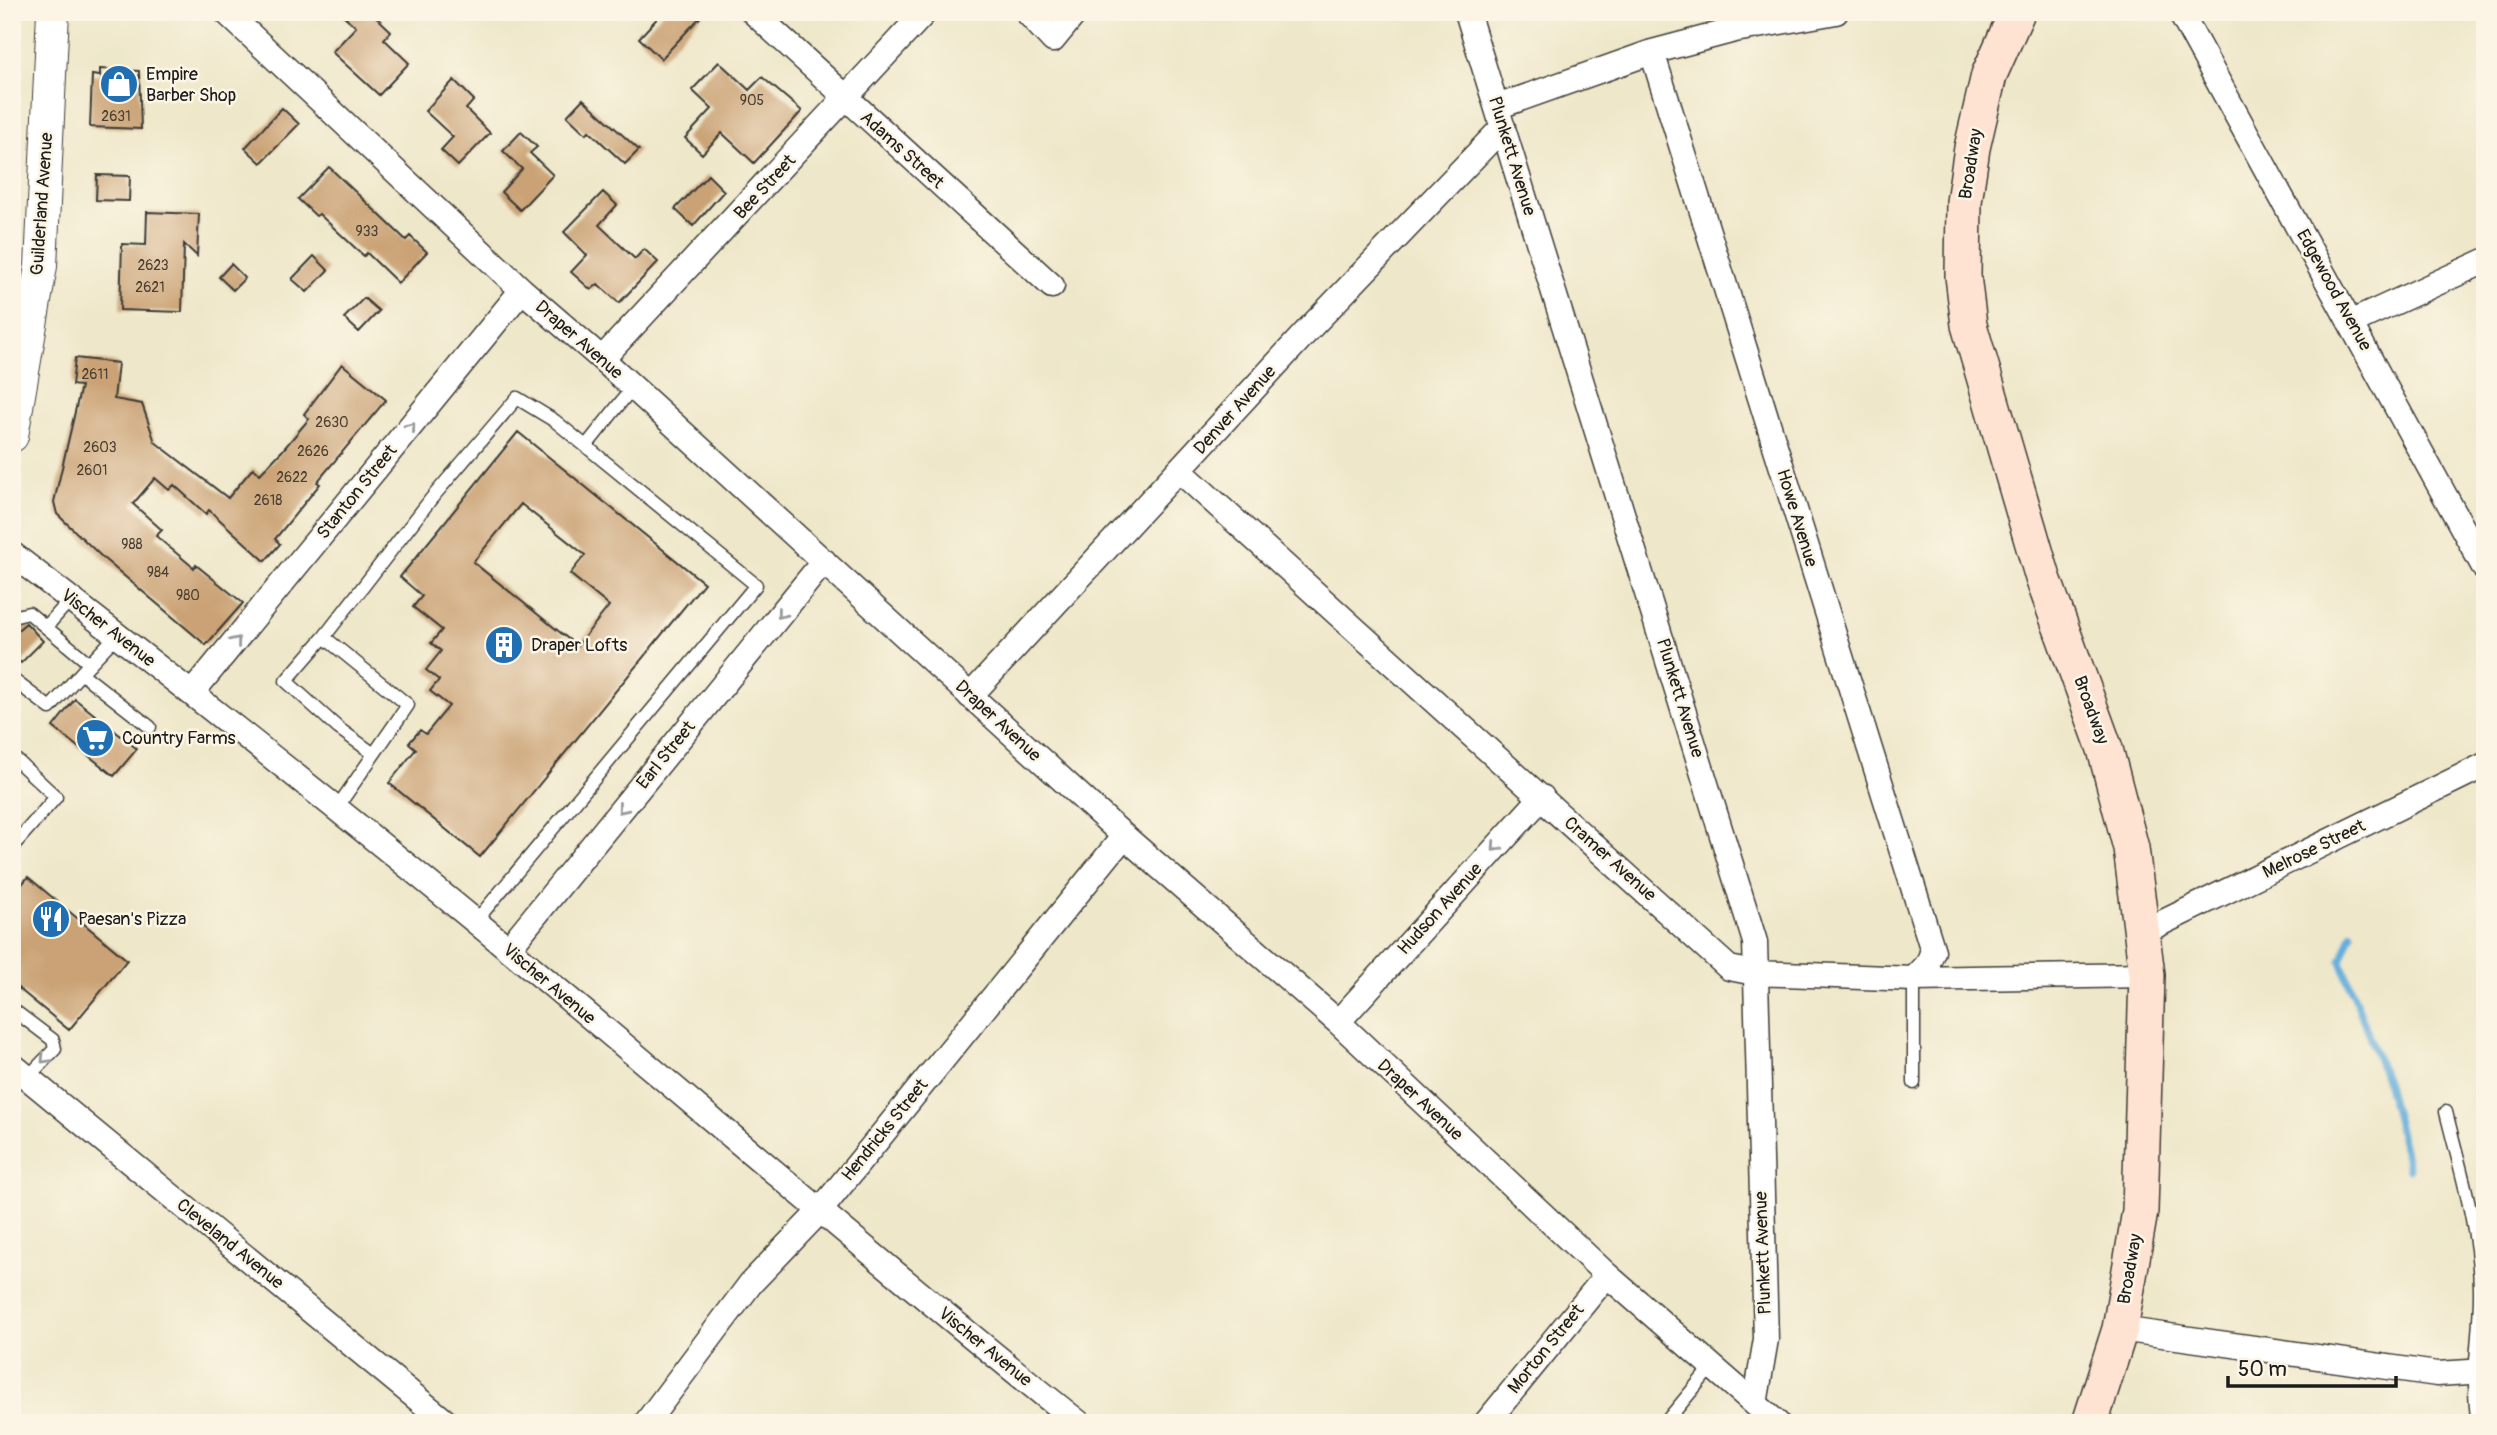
<svg xmlns="http://www.w3.org/2000/svg" width="2497" height="1435" font-family="Pangolin,sans-serif">
<rect width="100%" height="100%" fill="#fcf5e5"/>
<filter id="ink" filterUnits="userSpaceOnUse"><feTurbulence type="fractalNoise" baseFrequency=".0143" numOctaves="2"/><feDisplacementMap in="SourceGraphic" scale="14" xChannelSelector="R" yChannelSelector="G"/><feConvolveMatrix kernelMatrix="1 2 1 2 8 2 1 2 1" color-interpolation-filters="sRGB"/></filter>
<filter id="wash" filterUnits="userSpaceOnUse"><feTurbulence type="fractalNoise" baseFrequency=".00686" numOctaves="4" result="noise"/><feDisplacementMap in="SourceGraphic" scale="28" xChannelSelector="R" yChannelSelector="G"/><feGaussianBlur stdDeviation="1.57" result="paint"/><feColorMatrix in="noise" values="0 0 0 0 0 0 0 0 0 0 0 0 0 0 0 0 0 1.4 0 .05"/><feComposite in="paint" operator="in"/></filter>
<g filter="url(#wash)">
<rect width="100%" height="100%" fill="#eee7c9"/>
<g fill="none" stroke-linecap="round" stroke-linejoin="round">
<!-- stream -->
<path stroke="#64aedc" stroke-width="7" d="M 2352,932 L 2341,961 L 2387,1084 L 2409,1169"/>
</g>
<g id="blocks">
<!-- building -->
<path fill="#caa275" fill-rule="evenodd" d="M 340,12 L 371,12 L 391,31 L 384,39 L 409,63 L 379,95 L 332,52 L 356,27 Z
M 663,12 L 705,12 L 661,59 L 639,38 Z
M 719,62 L 749,90 L 762,77 L 802,111 L 754,163 L 722,133 L 702,154 L 685,138 L 712,109 L 692,90 Z
M 100,69 L 139,71 L 141,129 L 90,127 L 92,75 L 100,76 Z
M 454,80 L 474,100 L 466,109 L 490,133 L 458,166 L 441,150 L 453,137 L 425,111 Z
M 583,99 L 639,150 L 625,164 L 589,131 L 586,134 L 567,116 Z
M 282,108 L 299,124 L 261,163 L 245,148 Z
M 521,132 L 537,147 L 530,153 L 553,175 L 520,210 L 501,192 L 522,169 L 503,151 Z
M 329,167 L 406,240 L 410,236 L 427,252 L 398,283 L 367,253 L 364,256 L 319,214 L 316,216 L 298,199 Z
M 97,175 L 130,176 L 129,201 L 96,200 Z
M 708,175 L 724,191 L 693,226 L 675,209 Z
M 603,192 L 617,205 L 599,225 L 635,259 L 644,249 L 658,262 L 619,303 L 598,284 L 591,290 L 571,272 L 587,255 L 564,232 Z
M 147,212 L 199,214 L 197,256 L 184,244 L 182,312 L 120,310 L 122,244 L 146,245 Z
M 314,256 L 328,270 L 307,292 L 292,279 Z
M 231,264 L 245,278 L 233,290 L 219,277 Z
M 364,298 L 379,311 L 359,332 L 344,318 Z
M 75,358 L 118,363 L 114,399 L 142,404 L 155,442 L 228,498 L 253,468 L 260,474 L 282,451 L 309,419 L 304,414 L 342,364 L 386,400 L 317,482 L 320,484 L 275,539 L 280,544 L 265,561 L 209,510 L 206,514 L 174,485 L 169,490 L 155,478 L 133,504 L 162,530 L 156,536 L 194,568 L 196,565 L 243,603 L 206,645 L 103,558 L 57,514 L 54,502 L 81,386 L 72,385 Z
M 518,432 L 704,583 L 480,857 L 389,783 L 416,749 L 409,743 L 420,730 L 426,734 L 449,706 L 430,691 L 439,680 L 426,670 L 441,651 L 431,643 L 442,630 L 413,607 L 422,596 L 400,577 ZM 521,504 L 585,555 L 570,574 L 609,606 L 577,646 L 473,562 Z
M 26,623 L 43,641 L 21,663 L 12,655 L 12,635 Z
M 75,699 L 137,749 L 114,776 L 53,727 Z
M 28,877 L 127,960 L 69,1030 L 12,983 L 12,896 Z"/>
</g>
</g>
<g filter="url(#ink)">
<use href="#blocks" fill-opacity="0" stroke="#3c3a36" stroke-width="2"/>
<g fill="none" stroke-linecap="round" stroke-linejoin="round">
<defs>
<path id="service" d="M 586,446 L 633,387
M 12,617 L 29,613 L 90,664
M 46,627 L 71,599
M 117,635 L 81,673 L 150,727
M 324,637 L 286,681 L 338,728 L 374,754
M 12,679 L 50,708 L 81,673
M 12,756 L 56,797 L 12,847
M 336,809 L 408,705 L 324,637 L 431,499 L 517,398 L 555,421 L 756,585 L 475,922
M 12,1009 L 53,1040 L 55,1049 L 28,1077
M 1914,1083 L 1914,979
M 2446,1112 C 2460,1169 2479,1229 2480,1288 C 2481,1333 2470,1377 2478,1423
M 1665,1423 L 1713,1365"/>
<path id="minor" d="M 226,12 L 522,290 L 602,359 L 1124,836 L 1338,1022 L 1607,1275 L 1777,1423
M 753,12 L 1052,286
M 1027,12 L 1053,40 L 1076,12
M 1467,12 L 1755,942 L 1766,1339 L 1755,1404
M 2180,12 L 2485,569
M 1652,52 L 1933,951 L 1927,965 L 1914,979
M 1497,107 L 1652,52 L 1735,30 L 1836,12
M 2352,322 L 2485,261
M 602,359 L 925,12
M 1180,471 L 1729,968 L 1755,973 L 1914,979 L 2147,975
M 12,554 C 180,683 347,815 510,950 C 700,1108 886,1269 1079,1423
M 192,693 L 522,290
M 970,696 L 1307,331 L 1503,127
M 2143,932 L 2485,765
M 508,949 L 824,561
M 1338,1022 L 1542,797
M 12,1065 L 447,1423
M 2120,1329 L 2437,1374 L 2485,1371
M 646,1423 L 751,1283 L 819,1212 L 1124,836
M 1486,1423 L 1607,1275"/>
<path id="tertiary" d="M 12,436 L 41,266 L 53,12"/>
<path id="secondary" d="M 2017,12 L 1989,75 L 1972,148 L 1964,202 L 1963,276 L 1969,325 L 2043,578 L 2105,749 L 2131,848 L 2147,975 L 2140,1211 L 2120,1329 L 2090,1423"/>
</defs>
<!-- service casing -->
<use href="#service" stroke="#3c3a36" stroke-width="15"/>
<!-- minor casing -->
<use href="#minor" stroke="#3c3a36" stroke-width="27"/>
<!-- tertiary casing -->
<use href="#tertiary" stroke="#3c3a36" stroke-width="34"/>
<!-- secondary casing -->
<use href="#secondary" stroke="#3c3a36" stroke-width="38"/>
<!-- service -->
<use href="#service" stroke="#fff" stroke-width="12"/>
<!-- minor -->
<use href="#minor" stroke="#fff" stroke-width="24"/>
<!-- tertiary -->
<use href="#tertiary" stroke="#fff" stroke-width="32"/>
<!-- secondary -->
<use href="#secondary" stroke="#fee3d2" stroke-width="35"/>
</g>
<!-- one-way arrows -->
<defs><path id="oneway-chevron" d="M-2-3.5L2.5 0L-2 3.5" fill="none" stroke-width="1.6" stroke-linecap="round" stroke-linejoin="round" transform="scale(1.75)"/></defs>
<g stroke="#999">
<use href="#oneway-chevron" transform="translate(411 427) rotate(-51)"/>
<use href="#oneway-chevron" transform="translate(781 614) rotate(129)"/>
<use href="#oneway-chevron" transform="translate(236 641) rotate(-51)"/>
<use href="#oneway-chevron" transform="translate(622 809) rotate(129)"/>
<use href="#oneway-chevron" transform="translate(1496 847) rotate(132)"/>
<use href="#oneway-chevron" transform="translate(45 1059) rotate(134)"/>
</g>
</g>
<!-- icons -->
<defs>
<symbol id="shop-disc" viewBox="-11 -11 22 22"><circle r="9.5" fill="#1f6fb2" stroke="#fcf5e5"/><path d="M-5-2.5h2.3a2.7 3.5 0 0 1 5.4 0H5L5.5 6h-11ZM-1.5-2.5h3a1.5 2.3 0 0 0-3 0Z" fill="#fff"/></symbol>
<symbol id="building-disc" viewBox="-11 -11 22 22"><circle r="9.5" fill="#1f6fb2" stroke="#fcf5e5"/><path d="M-4-6H4V6H1V3H-1V6H-4ZM-2.5-4.3h1.7v1.8h-1.7ZM.8-4.3h1.7v1.8H.8ZM-2.5-1h1.7V.8h-1.7ZM.8-1h1.7V.8H.8Z" fill="#fff"/></symbol>
<symbol id="supermarket-disc" viewBox="-11 -11 22 22"><circle r="9.5" fill="#1f6fb2" stroke="#fcf5e5"/><path d="M-6-5.5h2.5l.6 2H6L4.5 2H-2.5L-4.4-4H-6ZM-1.5 3.2a1.3 1.3 0 1 0 .1 0ZM3 3.2a1.3 1.3 0 1 0 .1 0Z" fill="#fff"/></symbol>
<symbol id="restaurant-disc" viewBox="-11 -11 22 22"><circle r="9.5" fill="#1f6fb2" stroke="#fcf5e5"/><path d="M-5-6h1v4h1v-4h1v4h1v-4h1v5L-1.5 .5V6h-2V.5L-5-1ZM5-6V6H3V1.5H1.5Q1.5-4 5-6Z" fill="#fff"/></symbol>
</defs>
<g fill-rule="evenodd">
<use href="#shop-disc" x="97" y="62" width="44" height="44"/>
<use href="#building-disc" x="482" y="623" width="44" height="44"/>
<use href="#supermarket-disc" x="73" y="716" width="44" height="44"/>
<use href="#restaurant-disc" x="29" y="897" width="44" height="44"/>
</g>
<g text-anchor="middle" dominant-baseline="central" stroke-width="5" stroke-linejoin="round" paint-order="stroke">
<!-- number labels -->
<g font-size="14" fill="#483e32">
<text x="752" y="100">905</text>
<text x="116" y="116">2631</text>
<text x="367" y="231">933</text>
<text x="153" y="265">2623</text>
<text x="150" y="287">2621</text>
<text x="95" y="374">2611</text>
<text x="332" y="422">2630</text>
<text x="100" y="447">2603</text>
<text x="313" y="451">2626</text>
<text x="92" y="470">2601</text>
<text x="292" y="477">2622</text>
<text x="268" y="500">2618</text>
<text x="132" y="544">988</text>
<text x="158" y="572">984</text>
<text x="188" y="595">980</text>
</g>
<!-- poi labels -->
<g font-size="18" fill="#1c1c1c" stroke="#fcf5e5" text-anchor="start">
<text x="146" y="74">Empire<tspan x="146" dy="21">Barber Shop</tspan></text>
<text x="531" y="645">Draper Lofts</text>
<text x="122" y="738">Country Farms</text>
<text x="78" y="919">Paesan's Pizza</text>
</g>
<!-- street labels -->
<g font-size="18" fill="#1c1c1c" stroke="#fcf5e5">
<text transform="translate(902 150) rotate(42)">Adams Street</text>
<text transform="translate(1512 156) rotate(73)">Plunkett Avenue</text>
<text transform="translate(1971 164) rotate(-81)">Broadway</text>
<text transform="translate(765 187) rotate(-47)">Bee Street</text>
<text transform="translate(42 204) rotate(-86)">Guilderland Avenue</text>
<text transform="translate(2334 290) rotate(61)">Edgewood Avenue</text>
<text transform="translate(579 340) rotate(41)">Draper Avenue</text>
<text transform="translate(1235 410) rotate(-48)">Denver Avenue</text>
<text transform="translate(357 492) rotate(-51)">Stanton Street</text>
<text transform="translate(1797 518) rotate(73)">Howe Avenue</text>
<text transform="translate(108 628) rotate(38)">Vischer Avenue</text>
<text transform="translate(1680 698) rotate(73)">Plunkett Avenue</text>
<text transform="translate(2091 710) rotate(70)">Broadway</text>
<text transform="translate(998 721) rotate(43)">Draper Avenue</text>
<text transform="translate(666 755) rotate(-51)">Earl Street</text>
<text transform="translate(2314 849) rotate(-26)">Melrose Street</text>
<text transform="translate(1610 859) rotate(42)">Cramer Avenue</text>
<text transform="translate(1440 909) rotate(-48)">Hudson Avenue</text>
<text transform="translate(549 984) rotate(40)">Vischer Avenue</text>
<text transform="translate(1420 1100) rotate(43)">Draper Avenue</text>
<text transform="translate(885 1130) rotate(-51)">Hendricks Street</text>
<text transform="translate(230 1244) rotate(39)">Cleveland Avenue</text>
<text transform="translate(1763 1253) rotate(-92)">Plunkett Avenue</text>
<text transform="translate(2130 1269) rotate(-80)">Broadway</text>
<text transform="translate(985 1347) rotate(39)">Vischer Avenue</text>
<text transform="translate(1546 1349) rotate(-51)">Morton Street</text>
</g>
</g>
<!-- margin -->
<rect width="2497" height="1435" fill="none" stroke="#fcf5e5" stroke-width="42"/>
<!-- scale -->
<path d="M2228 1376v10h168v-10" fill="none" stroke="#1c1c1c" stroke-width="3.5"/>
<text x="2238" y="1376" font-size="21" fill="#1c1c1c" stroke="#fcf5e5" stroke-width="5" paint-order="stroke">50 m</text>
</svg>
